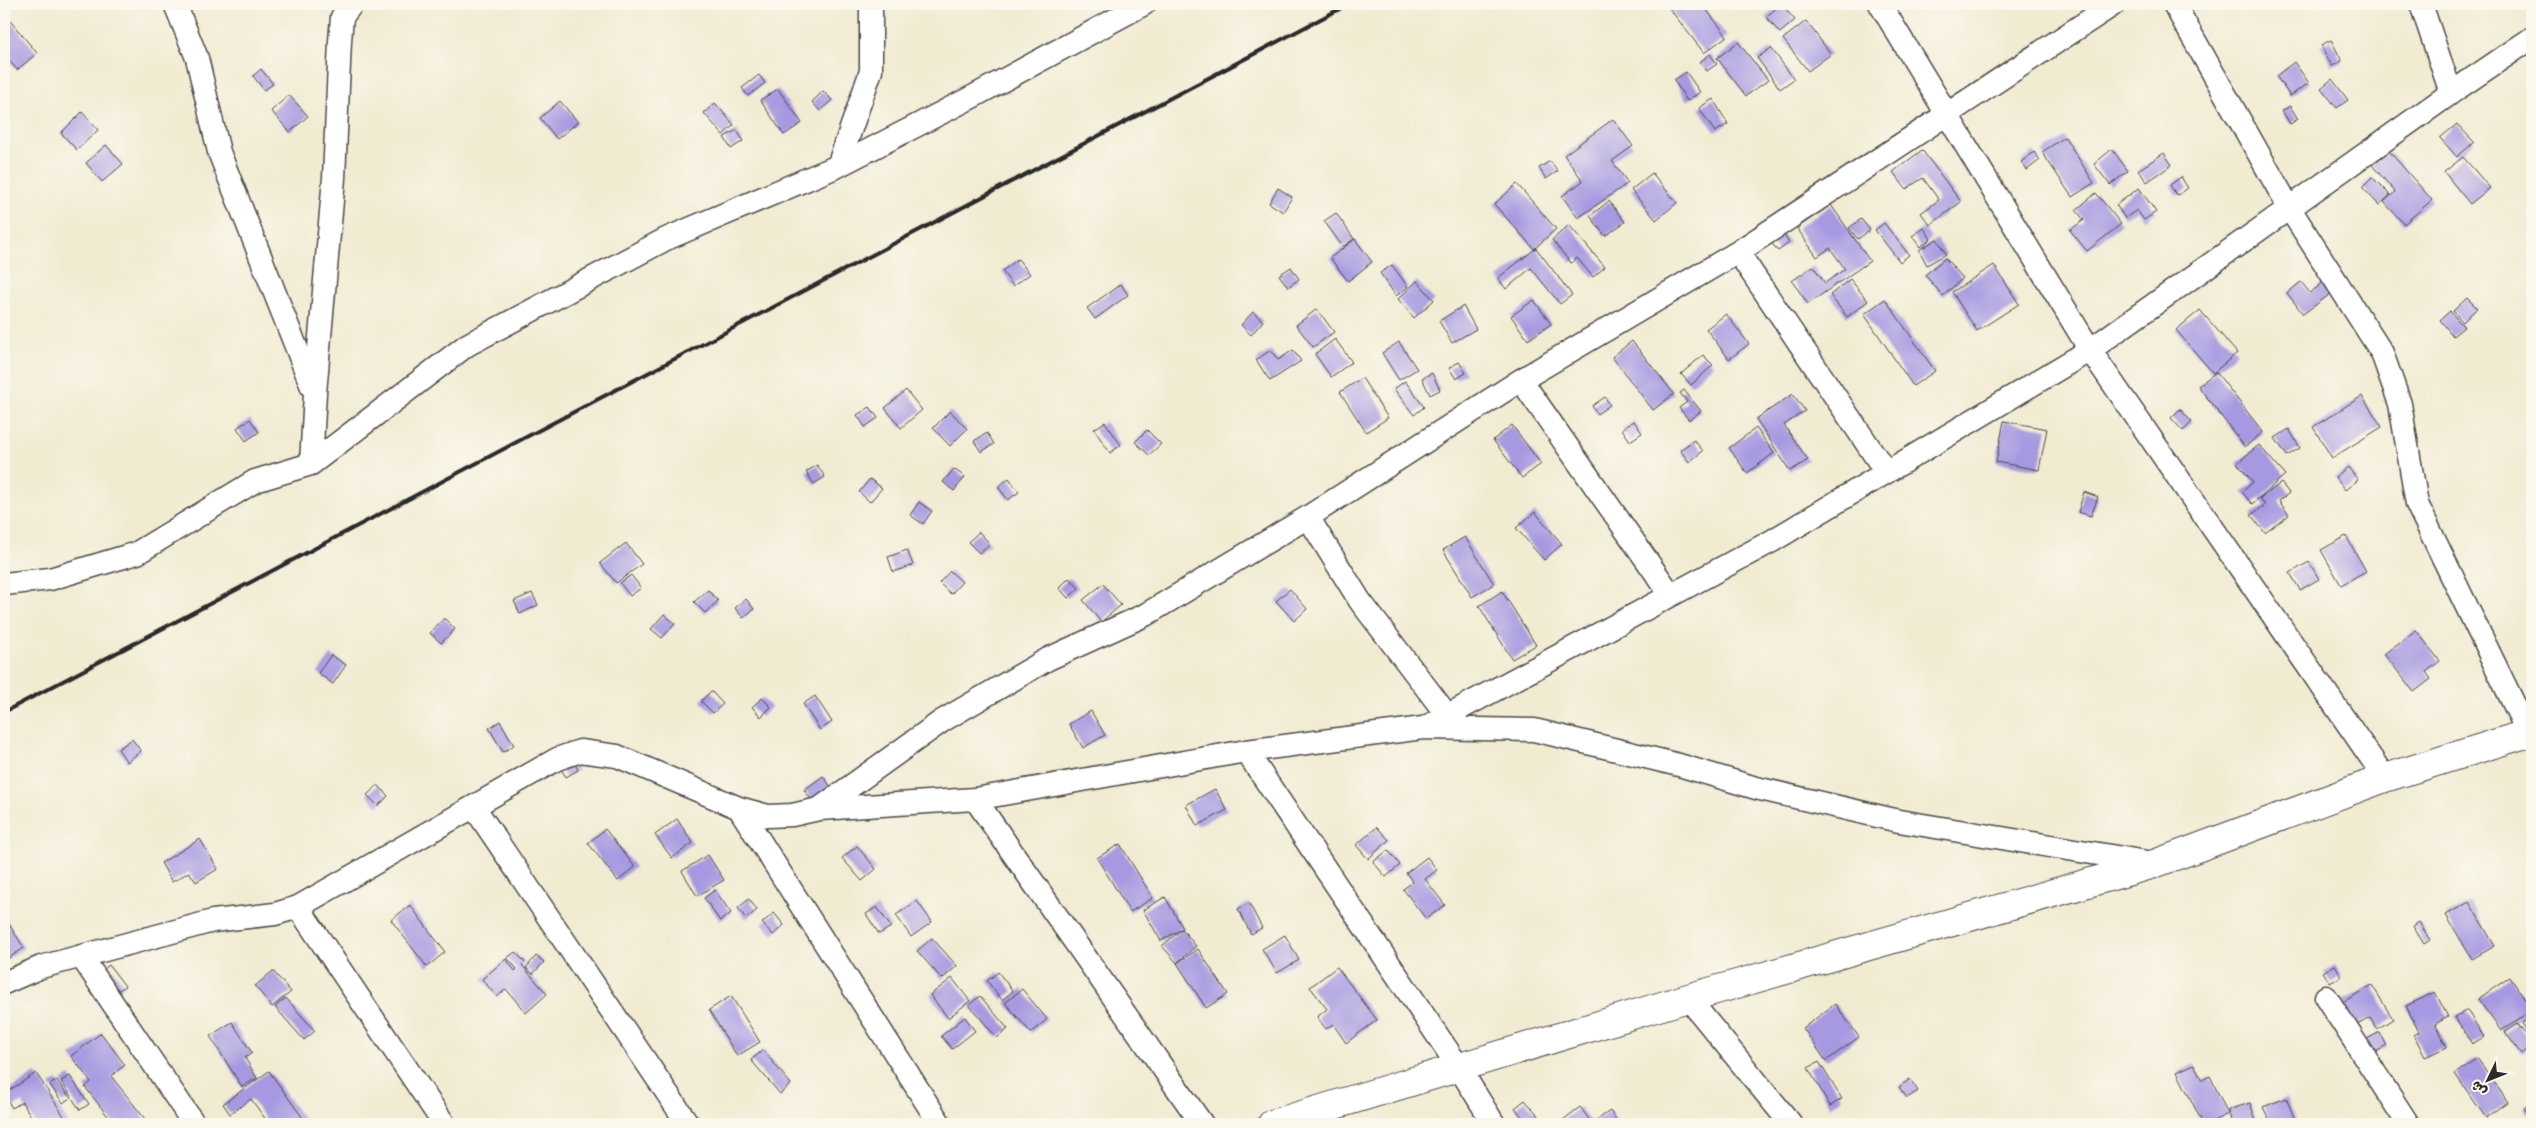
<svg xmlns="http://www.w3.org/2000/svg" width="2536" height="1128" font-family="'Architects Daughter','Playpen Sans Arabic',sans-serif">
<rect width="100%" height="100%" fill="#fbf7ec"/>
<filter id="ink" filterUnits="userSpaceOnUse"><feTurbulence type="fractalNoise" baseFrequency=".02" numOctaves="2"/><feDisplacementMap in="SourceGraphic" scale="10" xChannelSelector="R" yChannelSelector="G"/><feConvolveMatrix kernelMatrix="1 2 1 2 8 2 1 2 1" color-interpolation-filters="sRGB"/></filter>
<filter id="wash" filterUnits="userSpaceOnUse"><feTurbulence type="fractalNoise" baseFrequency=".0096" numOctaves="4" result="noise"/><feDisplacementMap in="SourceGraphic" scale="20" xChannelSelector="R" yChannelSelector="G"/><feGaussianBlur stdDeviation="1.12" result="paint"/><feColorMatrix in="noise" values="0 0 0 0 0 0 0 0 0 0 0 0 0 0 0 0 0 1.4 0 .05"/><feComposite in="paint" operator="in"/></filter>
<g filter="url(#wash)">
<rect width="100%" height="100%" fill="#f1ebd2"/>
<g id="blocks">
<!-- building -->
<path fill="#a699e1" d="M 1674,4 L 1702,4 L 1727,36 L 1704,53 L 1669,8 Z
M 1781,4 L 1795,20 L 1780,33 L 1766,17 Z
M 7,17 L 37,53 L 17,70 L 4,54 L 4,20 Z
M 1806,21 L 1831,54 L 1808,71 L 1783,39 Z
M 2331,40 L 2342,61 L 2332,66 L 2321,45 Z
M 1738,42 L 1768,80 L 1746,96 L 1717,58 Z
M 1771,48 L 1794,79 L 1780,89 L 1757,58 Z
M 1710,54 L 1717,64 L 1707,71 L 1700,62 Z
M 2294,62 L 2309,83 L 2290,96 L 2276,76 Z
M 261,69 L 273,84 L 264,90 L 253,76 Z
M 1686,72 L 1700,92 L 1687,101 L 1674,80 Z
M 759,75 L 765,83 L 748,96 L 742,88 Z
M 2332,79 L 2348,100 L 2337,108 L 2321,88 Z
M 778,89 L 802,123 L 784,135 L 760,100 Z
M 823,91 L 832,100 L 820,111 L 812,102 Z
M 289,95 L 308,116 L 290,132 L 271,111 Z
M 1713,99 L 1728,124 L 1715,132 L 1699,108 Z
M 560,101 L 578,122 L 557,139 L 540,118 Z
M 715,103 L 734,125 L 723,135 L 704,113 Z
M 2290,106 L 2298,119 L 2290,124 L 2282,111 Z
M 82,112 L 98,130 L 77,150 L 61,133 Z
M 1613,119 L 1633,146 L 1612,161 L 1628,183 L 1578,218 L 1562,196 L 1583,181 L 1564,155 Z
M 2457,124 L 2474,142 L 2457,157 L 2440,138 Z
M 737,130 L 743,141 L 731,149 L 724,137 Z
M 2065,137 L 2094,183 L 2072,197 L 2042,152 Z
M 106,145 L 123,164 L 102,182 L 86,163 Z
M 2112,149 L 2128,171 L 2110,185 L 2094,164 Z
M 1922,150 L 1961,202 L 1930,225 L 1921,213 L 1939,200 L 1923,178 L 1906,189 L 1893,172 Z
M 2389,151 L 2432,200 L 2404,224 L 2384,202 L 2395,192 L 2372,165 Z
M 2034,152 L 2040,160 L 2027,170 L 2021,162 Z
M 2164,153 L 2172,165 L 2147,182 L 2138,170 Z
M 2463,157 L 2490,188 L 2470,204 L 2444,172 Z
M 1550,161 L 1558,171 L 1546,179 L 1539,168 Z
M 1652,173 L 1677,203 L 1656,220 L 1631,190 Z
M 2181,177 L 2188,188 L 2177,196 L 2170,185 Z
M 2372,177 L 2390,195 L 2379,205 L 2362,187 Z
M 1517,184 L 1556,229 L 1534,249 L 1494,204 Z
M 1278,188 L 1292,197 L 1283,212 L 1269,203 Z
M 2139,188 L 2156,212 L 2144,220 L 2137,210 L 2125,218 L 2116,205 Z
M 2096,193 L 2121,224 L 2087,251 L 2070,230 L 2084,220 L 2076,210 Z
M 1609,201 L 1625,222 L 1605,236 L 1590,216 Z
M 1831,205 L 1870,261 L 1808,304 L 1792,281 L 1813,266 L 1825,283 L 1845,269 L 1830,248 L 1817,257 L 1797,228 Z
M 1336,213 L 1354,239 L 1343,247 L 1324,221 Z
M 1861,219 L 1870,230 L 1858,239 L 1849,228 Z
M 1884,223 L 1909,255 L 1900,262 L 1875,230 Z
M 1569,225 L 1605,267 L 1593,277 L 1577,258 L 1571,263 L 1552,240 Z
M 1924,228 L 1931,239 L 1920,247 L 1912,236 Z
M 1782,232 L 1789,243 L 1778,251 L 1770,241 Z
M 1355,239 L 1372,262 L 1348,281 L 1330,258 Z
M 1937,239 L 1946,254 L 1927,265 L 1919,250 Z
M 1536,248 L 1572,295 L 1560,304 L 1531,268 L 1506,289 L 1498,278 Z
M 1945,258 L 1963,278 L 1943,296 L 1925,275 Z
M 1018,259 L 1030,274 L 1013,286 L 1002,271 Z
M 1392,265 L 1408,287 L 1396,296 L 1380,273 Z
M 1994,265 L 2019,304 L 1977,331 L 1952,292 Z
M 1291,267 L 1299,279 L 1288,287 L 1279,275 Z
M 1850,279 L 1868,301 L 1847,317 L 1830,295 Z
M 1417,281 L 1434,300 L 1414,318 L 1398,299 Z
M 2325,281 L 2333,292 L 2303,314 L 2287,293 L 2301,282 L 2310,293 Z
M 1121,284 L 1128,295 L 1095,319 L 1087,308 Z
M 2467,298 L 2477,308 L 2463,322 L 2453,311 Z
M 1885,299 L 1935,371 L 1913,386 L 1864,314 Z
M 1534,300 L 1551,324 L 1528,340 L 1511,316 Z
M 1463,306 L 1476,329 L 1452,343 L 1439,321 Z
M 1317,309 L 1334,332 L 1313,347 L 1296,325 Z
M 2200,310 L 2237,353 L 2213,373 L 2176,330 Z
M 2450,311 L 2464,327 L 2453,336 L 2440,320 Z
M 1253,312 L 1263,321 L 1251,335 L 1241,325 Z
M 1726,314 L 1749,344 L 1729,359 L 1706,329 Z
M 1335,339 L 1352,362 L 1331,377 L 1315,354 Z
M 1632,341 L 1674,394 L 1653,410 L 1612,357 Z
M 1399,342 L 1417,369 L 1399,380 L 1382,353 Z
M 1271,350 L 1278,360 L 1293,350 L 1301,361 L 1270,381 L 1256,360 Z
M 1703,355 L 1713,365 L 1691,385 L 1681,374 Z
M 1459,362 L 1466,373 L 1456,379 L 1449,368 Z
M 2216,372 L 2263,432 L 2245,447 L 2198,386 Z
M 1432,373 L 1440,390 L 1430,395 L 1422,378 Z
M 1362,378 L 1388,418 L 1366,432 L 1340,392 Z
M 1405,381 L 1424,407 L 1414,415 L 1394,389 Z
M 906,390 L 922,410 L 901,428 L 885,408 Z
M 1684,390 L 1701,411 L 1689,420 L 1679,408 L 1687,402 L 1680,393 Z
M 1793,394 L 1805,411 L 1784,425 L 1808,460 L 1790,471 L 1756,419 Z
M 2362,396 L 2382,427 L 2332,458 L 2313,427 Z
M 1605,397 L 1610,405 L 1597,414 L 1592,406 Z
M 870,407 L 878,418 L 865,427 L 857,415 Z
M 2180,409 L 2192,422 L 2183,431 L 2171,418 Z
M 950,411 L 967,429 L 950,446 L 933,428 Z
M 250,419 L 259,432 L 246,441 L 237,428 Z
M 1634,421 L 1642,433 L 1630,441 L 1622,429 Z
M 2004,421 L 2047,429 L 2039,470 L 1996,462 Z
M 1105,422 L 1121,445 L 1110,453 L 1094,429 Z
M 1512,425 L 1541,464 L 1522,478 L 1493,440 Z
M 1756,428 L 1774,453 L 1747,473 L 1729,448 Z
M 2289,429 L 2300,448 L 2287,456 L 2275,438 Z
M 1147,430 L 1161,444 L 1149,455 L 1135,442 Z
M 987,433 L 994,444 L 981,452 L 974,441 Z
M 1694,440 L 1703,451 L 1689,462 L 1680,450 Z
M 2259,445 L 2285,475 L 2252,504 L 2242,492 L 2253,482 L 2237,463 Z
M 817,465 L 825,477 L 814,484 L 806,472 Z
M 2348,467 L 2358,480 L 2345,490 L 2335,477 Z
M 954,469 L 965,477 L 954,491 L 943,482 Z
M 1009,478 L 1019,492 L 1008,500 L 998,487 Z
M 870,479 L 882,488 L 870,502 L 859,492 Z
M 2281,483 L 2289,493 L 2279,501 L 2289,515 L 2265,533 L 2251,515 L 2265,505 L 2260,498 Z
M 2084,492 L 2098,497 L 2091,516 L 2078,512 Z
M 919,502 L 932,511 L 923,524 L 910,515 Z
M 1535,512 L 1562,544 L 1544,560 L 1516,528 Z
M 979,532 L 990,544 L 979,553 L 968,542 Z
M 2346,536 L 2366,571 L 2341,585 L 2321,550 Z
M 1465,537 L 1494,584 L 1472,597 L 1443,550 Z
M 626,543 L 642,564 L 616,583 L 600,563 Z
M 907,550 L 913,565 L 893,572 L 888,557 Z
M 2309,562 L 2319,579 L 2300,590 L 2290,573 Z
M 950,571 L 962,582 L 951,594 L 939,583 Z
M 631,575 L 641,588 L 630,596 L 620,583 Z
M 1069,578 L 1079,588 L 1068,598 L 1059,588 Z
M 1103,584 L 1121,605 L 1101,622 L 1083,600 Z
M 1290,589 L 1307,609 L 1294,621 L 1276,601 Z
M 708,590 L 718,601 L 705,613 L 694,602 Z
M 1502,591 L 1536,645 L 1512,659 L 1479,606 Z
M 532,593 L 538,605 L 520,614 L 514,601 Z
M 746,599 L 754,609 L 743,618 L 735,608 Z
M 664,614 L 675,624 L 662,638 L 651,629 Z
M 444,618 L 455,629 L 441,643 L 430,633 Z
M 2416,630 L 2440,661 L 2426,672 L 2431,679 L 2414,692 L 2384,654 Z
M 331,655 L 346,665 L 333,684 L 318,673 Z
M 711,691 L 723,704 L 713,713 L 701,701 Z
M 815,696 L 832,722 L 820,730 L 803,704 Z
M 762,698 L 771,707 L 761,717 L 752,707 Z
M 1091,711 L 1105,735 L 1083,748 L 1069,724 Z
M 500,721 L 514,745 L 503,752 L 489,728 Z
M 132,739 L 141,751 L 127,762 L 118,749 Z
M 572,758 L 578,770 L 566,777 L 559,766 Z
M 823,776 L 836,794 L 817,807 L 804,790 Z
M 378,785 L 388,796 L 378,806 L 367,795 Z
M 1215,789 L 1227,810 L 1197,826 L 1186,805 Z
M 677,819 L 693,843 L 672,858 L 655,835 Z
M 1377,827 L 1389,840 L 1368,859 L 1356,845 Z
M 605,829 L 635,867 L 618,881 L 588,843 Z
M 200,839 L 218,869 L 196,882 L 189,872 L 172,882 L 161,863 Z
M 1120,844 L 1153,898 L 1130,912 L 1097,858 Z
M 857,846 L 876,869 L 862,881 L 842,858 Z
M 1388,850 L 1400,865 L 1386,877 L 1373,862 Z
M 708,855 L 724,880 L 697,896 L 682,871 Z
M 1427,857 L 1437,870 L 1425,879 L 1445,905 L 1426,919 L 1403,889 L 1413,882 L 1406,873 Z
M 715,890 L 731,913 L 720,921 L 704,898 Z
M 1165,897 L 1183,928 L 1161,941 L 1143,910 Z
M 749,899 L 757,910 L 746,919 L 738,908 Z
M 917,901 L 932,922 L 911,937 L 896,915 Z
M 2469,902 L 2495,946 L 2472,959 L 2446,915 Z
M 1249,903 L 1262,928 L 1251,934 L 1238,909 Z
M 410,905 L 445,952 L 427,967 L 391,920 Z
M 877,907 L 891,927 L 879,934 L 866,914 Z
M 774,913 L 784,925 L 773,935 L 762,923 Z
M 4,916 L 24,948 L 4,961 Z
M 2419,922 L 2430,940 L 2424,944 L 2413,926 Z
M 1182,929 L 1196,946 L 1177,963 L 1162,946 Z
M 1285,935 L 1299,960 L 1277,973 L 1262,949 Z
M 932,938 L 957,966 L 942,979 L 917,951 Z
M 1198,949 L 1228,994 L 1206,1008 L 1177,963 Z
M 515,952 L 525,962 L 522,965 L 547,994 L 526,1013 L 506,989 L 497,997 L 482,979 L 506,959 L 515,971 L 517,969 L 507,958 Z
M 536,956 L 544,962 L 533,974 L 526,968 Z
M 109,965 L 125,986 L 114,993 L 99,973 Z
M 2335,965 L 2342,976 L 2330,983 L 2323,972 Z
M 1337,967 L 1377,1020 L 1346,1043 L 1333,1024 L 1326,1029 L 1317,1017 L 1327,1009 L 1310,987 Z
M 273,971 L 291,992 L 272,1007 L 255,986 Z
M 998,972 L 1013,991 L 1002,1000 L 987,981 Z
M 2510,977 L 2532,1010 L 2501,1031 L 2478,999 Z
M 952,978 L 970,1001 L 948,1018 L 930,995 Z
M 2372,985 L 2393,1019 L 2377,1029 L 2370,1018 L 2355,1026 L 2341,1003 Z
M 1022,989 L 1047,1019 L 1031,1033 L 1005,1003 Z
M 2435,992 L 2448,1017 L 2435,1024 L 2447,1047 L 2425,1057 L 2414,1035 L 2419,1032 L 2406,1006 Z
M 731,996 L 760,1042 L 737,1056 L 709,1010 Z
M 980,996 L 1008,1029 L 997,1038 L 969,1005 Z
M 286,998 L 315,1031 L 304,1040 L 275,1007 Z
M 1835,1004 L 1859,1037 L 1826,1061 L 1803,1028 Z
M 2467,1010 L 2484,1037 L 2472,1044 L 2455,1017 Z
M 2532,1016 L 2532,1029 L 2527,1032 L 2522,1023 Z
M 965,1017 L 975,1031 L 952,1049 L 941,1036 Z
M 232,1022 L 252,1053 L 245,1058 L 257,1078 L 242,1087 L 210,1036 Z
M 2517,1023 L 2532,1044 L 2521,1054 L 2505,1032 Z
M 2380,1032 L 2387,1046 L 2372,1054 L 2365,1040 Z
M 101,1033 L 125,1065 L 111,1076 L 149,1124 L 114,1124 L 85,1087 L 91,1082 L 71,1056 Z
M 763,1050 L 791,1084 L 780,1094 L 751,1060 Z
M 2477,1058 L 2508,1102 L 2486,1118 L 2455,1074 Z
M 1819,1062 L 1842,1099 L 1830,1106 L 1808,1068 Z
M 2194,1064 L 2202,1080 L 2210,1076 L 2228,1114 L 2207,1124 L 2203,1124 L 2177,1072 Z
M 269,1071 L 307,1124 L 269,1124 L 251,1099 L 230,1114 L 223,1104 Z
M 36,1073 L 69,1124 L 36,1124 L 22,1102 L 12,1108 L 4,1094 Z
M 70,1076 L 89,1104 L 80,1110 L 61,1081 Z
M 1910,1079 L 1918,1091 L 1907,1098 L 1899,1087 Z
M 57,1080 L 70,1098 L 63,1103 L 50,1085 Z
M 2286,1098 L 2297,1124 L 2271,1124 L 2263,1107 Z
M 1525,1100 L 1544,1122 L 1541,1124 L 1528,1124 L 1515,1108 Z
M 2532,1101 L 2532,1120 L 2524,1108 Z
M 2250,1103 L 2257,1124 L 2232,1124 L 2228,1110 Z
M 1580,1107 L 1592,1123 L 1610,1111 L 1619,1124 L 1566,1124 L 1563,1120 Z"/>
</g>
</g>
<g filter="url(#ink)">
<use href="#blocks" fill-opacity="0" stroke="#494844" stroke-width="1"/>
<g fill="none" stroke-linecap="round" stroke-linejoin="round">
<defs>
<path id="minor" d="M 175,4 L 197,58 L 219,152 L 312,387
M 1880,4 L 2090,350 L 2385,778
M 2174,4 L 2290,209 L 2382,353 L 2400,404 L 2417,504 L 2528,733
M 2421,4 L 2451,93
M 838,166 L 871,71 L 871,4
M 1738,252 L 1886,472
M 1521,380 L 1671,595
M 311,464 L 315,393 L 334,178 L 340,41 L 342,17 L 352,4
M 1308,517 L 1360,601 L 1447,715
M 4,584 L 50,579 L 137,553 L 255,481 L 311,464 L 467,345 L 666,239 L 838,166 L 974,96 L 1144,4
M 1424,728 L 1772,541 L 2090,350 L 2451,93 L 2532,38
M 1246,751 L 1458,1066 L 1494,1124
M 975,799 L 1202,1124
M 474,807 L 688,1124
M 739,808 L 940,1124
M 819,809 L 942,721 L 1048,659 L 1145,615 L 1308,517 L 1521,380 L 1738,252 L 2114,4
M 298,907 L 444,1124
M 81,956 L 194,1124
M 4,983 L 41,967 L 213,921 L 275,914 L 298,907 L 557,759 L 580,751 L 617,756 L 739,808 L 768,816 L 792,815 L 819,809 L 975,799 L 1246,751 L 1423,728 L 1534,730 L 1679,765 L 1756,788 L 1899,821 L 2153,863
M 2326,997 L 2408,1124
M 1688,998 L 1791,1124"/>
<path id="primary" d="M 1272,1124 L 1688,998 L 2154,864 L 2385,778 L 2532,732"/>
</defs>
<!-- minor casing -->
<use href="#minor" stroke="#494844" stroke-width="25"/>
<!-- primary casing -->
<use href="#primary" stroke="#494844" stroke-width="30"/>
<!-- minor -->
<use href="#minor" stroke="#fff" stroke-width="22"/>
<!-- primary -->
<use href="#primary" stroke="#fff" stroke-width="28"/>
<!-- rail -->
<path stroke="#2b2b2b" stroke-width="4" d="M 4,712 L 1349,4"/>
</g>
</g>
<!-- margin -->
<rect width="2536" height="1128" fill="none" stroke="#fbf7ec" stroke-width="20"/>
<!-- north arrow -->
<g transform="translate(2488 1080) rotate(227)" stroke="#fbf7ec" stroke-width="4" paint-order="stroke">
<path d="M0-4L9 19L0 12L-9 19Z" fill="#2b2b2b"/>
<text y="-8" font-size="14" font-weight="bold" text-anchor="middle" fill="#2b2b2b">ش</text>
</g>
</svg>
